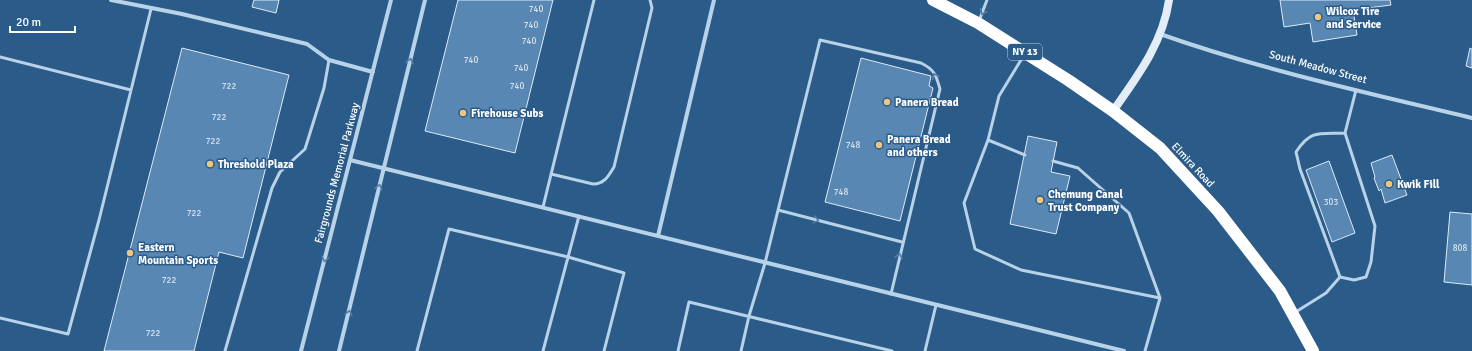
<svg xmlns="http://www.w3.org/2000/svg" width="1472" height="351" font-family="Signika,sans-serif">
<rect width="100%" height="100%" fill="#2b5b89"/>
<!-- building -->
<path fill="#5787b2" stroke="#dceaf7" d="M 254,0 L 279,0 L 276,13 L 252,7 Z
M 458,0 L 553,0 L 515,153 L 425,131 Z
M 1280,0 L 1390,0 L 1391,5 L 1353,10 L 1357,35 L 1313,42 L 1310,23 L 1284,27 Z
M 182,48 L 289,75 L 243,258 L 219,252 L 194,351 L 104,351 Z
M 1470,48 L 1472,49 L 1472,68 L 1466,66 Z
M 861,58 L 931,76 L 929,86 L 933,88 L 900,221 L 825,202 Z
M 1028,136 L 1057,142 L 1051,172 L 1070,176 L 1056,234 L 1010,224 Z
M 1392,155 L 1407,195 L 1385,203 L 1381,189 L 1379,191 L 1374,178 L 1375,177 L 1371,163 Z
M 1329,161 L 1355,233 L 1332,242 L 1306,170 Z
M 1450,212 L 1472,214 L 1472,285 L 1444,282 Z"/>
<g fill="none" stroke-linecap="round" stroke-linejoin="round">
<!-- lane -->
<path stroke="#b8d2e8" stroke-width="3" d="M 979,21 L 987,0
M 1024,55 L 999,96 L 988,140 L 1025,155
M 0,57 L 131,90
M 988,140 L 964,203 L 975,249 L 1021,270 L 1160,298
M 1053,161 L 1078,168 L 1129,213 L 1160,298 L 1145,351
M 551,174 L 593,184 C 604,184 608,177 614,167 L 652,8 L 650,0
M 543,207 L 594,0
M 778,210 L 902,242
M 1340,277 L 1354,280 L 1366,277 L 1371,262 L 1375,226 L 1345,133
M 1294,313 L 1326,293 L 1340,277 L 1300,169 L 1296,152 C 1311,129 1320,134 1345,133 L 1356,90
M 0,318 L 68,334 L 99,220 L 151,9
M 225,351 L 272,188 L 280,172 L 305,149 L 324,88 L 329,60
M 417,351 L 449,229 L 568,257 L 624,273 L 604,351
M 543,351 L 579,216
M 678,351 L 689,302 L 892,351
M 741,351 L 749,316 L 765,263 L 820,40 L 921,63 C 935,70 936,75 940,89 L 891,294
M 925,351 L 936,305"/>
<!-- street -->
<path stroke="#b8d2e8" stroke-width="4" d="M 111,0 L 182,14 L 307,44 L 329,60 L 373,72
M 1160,34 C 1262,70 1368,93 1472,118
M 350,160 L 1124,351
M 658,236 L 714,0
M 301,351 L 391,0
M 339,351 L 425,0"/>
<!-- secondary -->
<path stroke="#e2edf8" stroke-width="8" d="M 1113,111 C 1137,77 1163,43 1169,0"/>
<!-- highway -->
<path stroke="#fff" stroke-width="12" d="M 933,0 L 978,23 L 1068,80 L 1113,111 L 1160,148 L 1218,211 L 1280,291 L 1313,351"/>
</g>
<!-- one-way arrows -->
<defs><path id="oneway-chevron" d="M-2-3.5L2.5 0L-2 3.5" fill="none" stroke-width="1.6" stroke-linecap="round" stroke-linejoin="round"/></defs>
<g stroke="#557fa6">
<use href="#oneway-chevron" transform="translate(983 12) rotate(113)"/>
<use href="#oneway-chevron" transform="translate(410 61) rotate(-76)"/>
<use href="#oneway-chevron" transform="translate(935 76) rotate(-116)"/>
<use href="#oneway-chevron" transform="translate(379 187) rotate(-76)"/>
<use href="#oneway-chevron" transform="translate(816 220) rotate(15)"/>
<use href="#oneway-chevron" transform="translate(899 256) rotate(-78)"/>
<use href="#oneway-chevron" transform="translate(325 259) rotate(104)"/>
<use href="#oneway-chevron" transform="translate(349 313) rotate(-76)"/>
</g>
<!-- markers -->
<g fill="#eec680" stroke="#2b5b89" stroke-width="1.5">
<circle cx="1318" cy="17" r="4"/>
<circle cx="887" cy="102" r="4"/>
<circle cx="463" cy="113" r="4"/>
<circle cx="879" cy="145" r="4"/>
<circle cx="210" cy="164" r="4"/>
<circle cx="1389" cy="184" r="4"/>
<circle cx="1040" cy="200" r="4"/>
<circle cx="130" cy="253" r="4"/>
</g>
<g text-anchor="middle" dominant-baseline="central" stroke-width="3" stroke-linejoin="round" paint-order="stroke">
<!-- number labels -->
<g font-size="9" fill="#d5e1ec">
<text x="536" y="9">740</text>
<text x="531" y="25">740</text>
<text x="529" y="41">740</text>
<text x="471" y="60">740</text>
<text x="521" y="68">740</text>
<text x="229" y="86">722</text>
<text x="517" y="86">740</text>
<text x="219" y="117">722</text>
<text x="213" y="141">722</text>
<text x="853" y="145">748</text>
<text x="841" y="192">748</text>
<text x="1331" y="202">303</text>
<text x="194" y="213">722</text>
<text x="1460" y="248">808</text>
<text x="169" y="280">722</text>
<text x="153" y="333">722</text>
</g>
<!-- shield labels -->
<rect fill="#2b5b89" stroke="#bfcedc" stroke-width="1" x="1008" y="44" width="34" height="16" rx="3"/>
<g font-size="10" font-weight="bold" fill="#fff">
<text x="1025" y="52">NY 13</text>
</g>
<!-- poi labels -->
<g font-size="11" font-weight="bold" fill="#fff" stroke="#2b5b89" text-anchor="start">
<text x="1326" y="11">Wilcox Tire<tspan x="1326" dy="13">and Service</tspan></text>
<text x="895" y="102">Panera Bread</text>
<text x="471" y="113">Firehouse Subs</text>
<text x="887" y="139">Panera Bread<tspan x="887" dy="13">and others</tspan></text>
<text x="218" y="164">Threshold Plaza</text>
<text x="1397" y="184">Kwik Fill</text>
<text x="1048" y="194">Chemung Canal<tspan x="1048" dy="13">Trust Company</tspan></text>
<text x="138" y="247">Eastern<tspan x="138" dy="13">Mountain Sports</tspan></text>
</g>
<!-- street labels -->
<g font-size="11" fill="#fff" stroke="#2b5b89">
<text transform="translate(1318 67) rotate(15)">South Meadow Street</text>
<text transform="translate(1193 165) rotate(47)">Elmira Road</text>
<text transform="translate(337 173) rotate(-75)">Fairgrounds Memorial Parkway</text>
</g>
</g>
<!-- scale -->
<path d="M10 26v6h65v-6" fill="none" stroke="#ffffff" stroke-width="2"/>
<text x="16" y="26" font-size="12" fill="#ffffff" stroke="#2b5b89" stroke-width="3" paint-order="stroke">20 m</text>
</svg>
